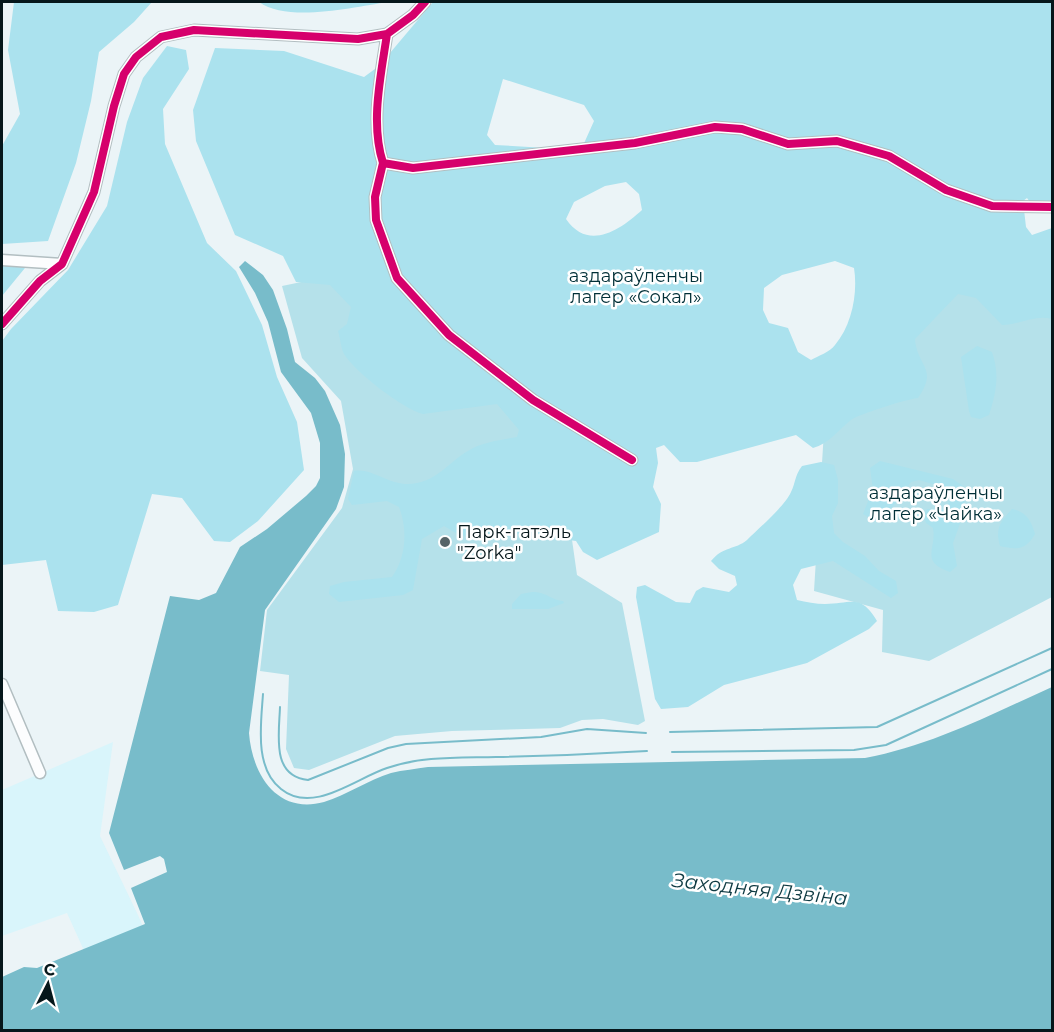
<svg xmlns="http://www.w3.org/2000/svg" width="1054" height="1032" font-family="Montserrat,sans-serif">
<rect width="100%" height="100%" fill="#ebf4f7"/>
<!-- built -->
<path fill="#d9f5fb" d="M 113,742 L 100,836 L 138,915 L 188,1030 L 120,1030 L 67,913 L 2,936 L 2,790 Z"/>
<!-- green -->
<path fill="#b5e1ea" d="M 963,249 L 1052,272 L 1052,597 L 929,661 L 882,652 L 883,610 L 814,591 L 824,431 Z
M 364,269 L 557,434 L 577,575 L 622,603 L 645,721 L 638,725 L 603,719 L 582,720 L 560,728 L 452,731 L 395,736 L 309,770 L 294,768 L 286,749 L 289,675 L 260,671 L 267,610 L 342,508 L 353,469 L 341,401 L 302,358 L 282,286 Z"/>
<!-- forest -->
<path fill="#abe2ee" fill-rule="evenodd" d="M 14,2 L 152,2 L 134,22 L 99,52 L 91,101 L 76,163 L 48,241 L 2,244 L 2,146 L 20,114 L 8,50 Z
M 259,2 L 388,2 C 354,7 288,23 259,2 Z
M 433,2 L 1052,2 L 1052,206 L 1035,209 L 1027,198 L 1023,201 L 1026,227 L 1032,235 L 1052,228 L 1052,319 C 1036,314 1019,325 1002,325 L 976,298 L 958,294 L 915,339 C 917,367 939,368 918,398 C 907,399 859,414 851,420 C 838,430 829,444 813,448 L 796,435 L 697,462 L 680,462 L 664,445 L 656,448 L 658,463 L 653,487 L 661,504 L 659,532 L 597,560 L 583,552 L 576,541 L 506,532 L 461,536 L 444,526 L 422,539 L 413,590 L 403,595 L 339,602 L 329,594 L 330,586 L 344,582 L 392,577 C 406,557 408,530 399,507 L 387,501 L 352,505 L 348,499 L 354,471 C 373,467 392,489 417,483 C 440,478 449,462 468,451 C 482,442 501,440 517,437 L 519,430 L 497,404 L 423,414 C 403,409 355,372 344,354 C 341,348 340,337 338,331 L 347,324 L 351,307 L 330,285 L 296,282 L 283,256 L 235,235 L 196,141 L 193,110 L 215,48 L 284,51 L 364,77 L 379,66 ZM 503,79 L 584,105 L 594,121 L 581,150 L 495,145 L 487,135 ZM 626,182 L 639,194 L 642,210 C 619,231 588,251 566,219 L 574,202 L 605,186 ZM 835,261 L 854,268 C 858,293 852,325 835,345 C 830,352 818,356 811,360 L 798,352 L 788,328 L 769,323 L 763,310 L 764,288 L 782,275 Z
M 167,46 L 186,50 L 189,69 L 163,109 L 165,144 L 207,243 L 236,271 L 262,325 L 277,377 L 297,422 L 304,470 L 258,521 L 230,542 L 214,541 L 182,498 L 152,494 L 118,605 L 94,612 L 58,611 L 46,560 L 2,565 L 2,341 L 11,329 L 68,270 L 107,206 L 127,122 L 143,78 Z
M 34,257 L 2,296 L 2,259 Z
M 977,346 L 992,352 C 1000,375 996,393 989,415 L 980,419 L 971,417 L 969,411 L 961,357 Z
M 880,461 L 953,479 L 963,486 L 965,510 L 953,543 L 957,566 L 950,572 C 919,561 937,549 933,528 L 926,523 L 923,515 L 927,509 L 945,510 L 950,499 L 949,489 L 919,480 L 911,482 C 900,496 891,515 873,520 L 863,514 L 873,489 L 870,468 Z
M 821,462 L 834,465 L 838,480 L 838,503 L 832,516 L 834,533 L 843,542 L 865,556 L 879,571 L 896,581 L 898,593 L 891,598 L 833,561 L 801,569 L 793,585 L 797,600 C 806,602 816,604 825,604 C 852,604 860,593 877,621 L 869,629 L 807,663 L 724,685 L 688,707 L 661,709 L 655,699 L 636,597 L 637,587 L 645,585 L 676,602 L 690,603 L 696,591 L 703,587 L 729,592 L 737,585 L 735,576 L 719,569 L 711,561 C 723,546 735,550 747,540 C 758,529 785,506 791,492 C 796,482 794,477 802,466 Z
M 1012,509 C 1026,512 1031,520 1035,534 C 1026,550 1017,550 1000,546 C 995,529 1000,522 1012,509 Z
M 532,592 C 547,592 551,600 563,601 L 564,603 L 548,609 L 512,609 L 512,604 L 521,594 Z"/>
<!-- water -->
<path fill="#78bcca" d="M 245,261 L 263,275 L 273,290 L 287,329 L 295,362 L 315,378 L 325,391 L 340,425 L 345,454 L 344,487 L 336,509 L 265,610 L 249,733 C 252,774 277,815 324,802 C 347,795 368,780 391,773 C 403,770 416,769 428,767 L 865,758 C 931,746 992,714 1052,687 L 1052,1030 L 2,1030 L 2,977 L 24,967 L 37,968 L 145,924 L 131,888 L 167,872 L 164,859 L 160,856 L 124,870 L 109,833 L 170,596 L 199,600 L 216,593 L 240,547 L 267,529 L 306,496 L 316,486 L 320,478 L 320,443 L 311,413 L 281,372 L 268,322 L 255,293 L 239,267 Z"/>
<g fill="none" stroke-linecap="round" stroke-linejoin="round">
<!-- stream -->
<path stroke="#78bcca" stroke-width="2" d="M 263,694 C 261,724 254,768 281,789 C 313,815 356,778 387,768 C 422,756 459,758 496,757 C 546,756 596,754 647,751
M 280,707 C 279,735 271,776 308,780 L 388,748 L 406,744 L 541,737 L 587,729 L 646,733
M 670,732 L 877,727 L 1052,648
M 672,752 L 854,750 L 886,745 L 1052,669"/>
<defs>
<path id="street" d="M 387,34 C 381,75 370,123 383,163 L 413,168 L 635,143 L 715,127 L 742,129 L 788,144 L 837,141 L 889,156 L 946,190 L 992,206 L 1052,207
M 383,163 L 375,197 L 376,220 L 397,278 L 449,335 L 533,400 L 632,460
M 2,260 L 62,264
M 2,324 L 40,281 L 62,264 L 94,192 L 114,106 L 124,74 L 136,57 L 161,37 L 194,30 L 358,39 L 387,34 L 413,15 L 425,2
M 2,684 L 40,773"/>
</defs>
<!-- street casing -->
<use href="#street" stroke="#b2bec1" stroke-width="13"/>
<!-- street -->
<use href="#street" stroke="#fcfdfe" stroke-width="10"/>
<defs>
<path id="cycleway" d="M 387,34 C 381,75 370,123 383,163 L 413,168 L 635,143 L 715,127 L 742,129 L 788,144 L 837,141 L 889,156 L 946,190 L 992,206 L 1052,207
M 383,163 L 375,197 L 376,220 L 397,278 L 449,335 L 533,400 L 632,460
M 2,324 L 40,281 L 62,264 L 94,192 L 114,106 L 124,74 L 136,57 L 161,37 L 194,30 L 358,39 L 387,34 L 413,15 L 425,2"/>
</defs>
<!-- cycleway casing -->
<use href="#cycleway" stroke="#fff" stroke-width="11"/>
<!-- cycleway -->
<use href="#cycleway" stroke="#d6006c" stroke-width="8"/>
</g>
<!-- markers -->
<circle fill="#566468" stroke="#fff" stroke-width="2" cx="445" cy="542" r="6"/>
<g text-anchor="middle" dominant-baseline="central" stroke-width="5" stroke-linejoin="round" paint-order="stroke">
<!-- park labels -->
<g font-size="18" fill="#012f37" stroke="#fff">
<text x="636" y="276">аздараўленчы<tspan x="636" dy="21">лагер «Сокал»</tspan></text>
<text x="936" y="493">аздараўленчы<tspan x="936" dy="21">лагер «Чайка»</tspan></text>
</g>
<!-- poi labels -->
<g font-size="18" fill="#06171b" stroke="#fff" text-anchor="start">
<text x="457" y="532">Парк-гатэль<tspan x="457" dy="21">"Zorka"</tspan></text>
</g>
<!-- water labels -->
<g font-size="20" font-style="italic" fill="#0e3a42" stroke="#fff">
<text transform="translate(760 889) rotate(6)">Заходняя Дзвіна</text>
</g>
</g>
<!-- border -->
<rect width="1054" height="1032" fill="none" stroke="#06171b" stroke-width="6"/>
<!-- north arrow -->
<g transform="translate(48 984) rotate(6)" stroke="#ffffff" stroke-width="4.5" paint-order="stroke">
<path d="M0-4.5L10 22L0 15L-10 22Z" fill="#06171b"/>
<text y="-9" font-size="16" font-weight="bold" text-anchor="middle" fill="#06171b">С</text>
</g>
</svg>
